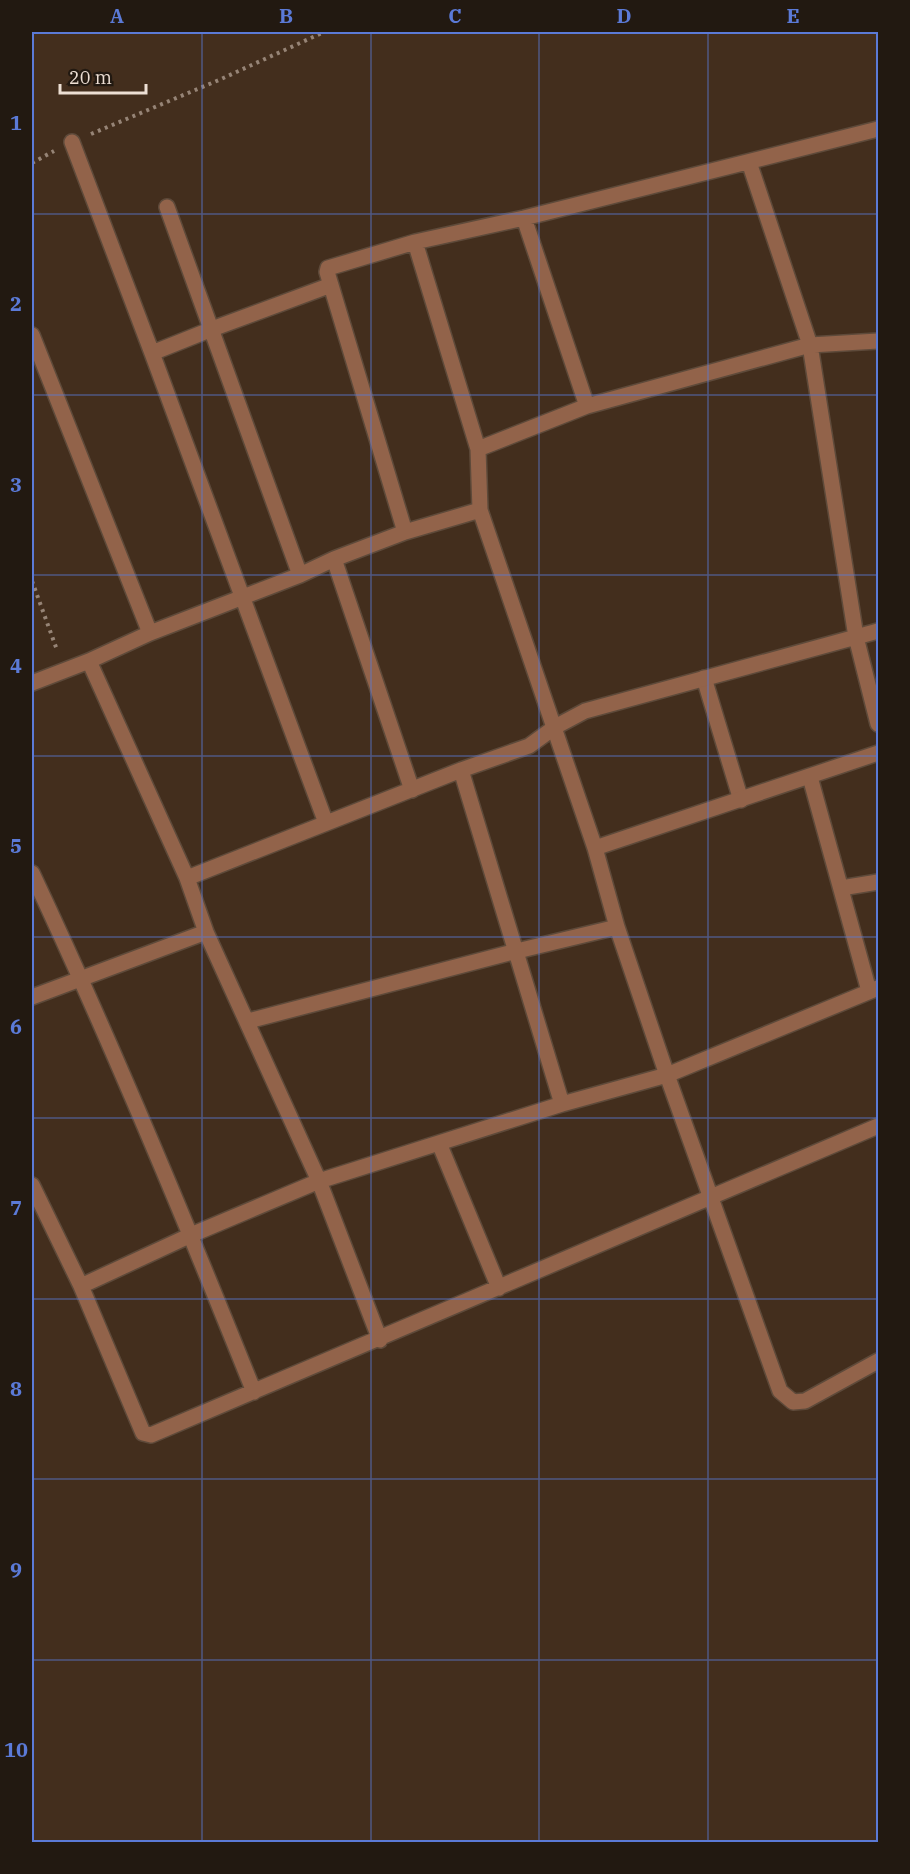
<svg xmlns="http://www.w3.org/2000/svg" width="910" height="1874" font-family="'IBM Plex Serif',serif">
<rect width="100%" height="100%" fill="#432e1d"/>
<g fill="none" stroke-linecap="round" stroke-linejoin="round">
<defs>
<path id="lane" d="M 704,678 L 741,800"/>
<path id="street" d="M 72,142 L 152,353 L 326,823
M 749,162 L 810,345 L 856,637 L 878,724
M 167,207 L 300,575
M 524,218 L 587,406
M 415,242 L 478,449
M 32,335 L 150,633
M 878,341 L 810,345 L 587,406 L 478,449 L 480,510 L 595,848 L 617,927 L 667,1075 L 780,1391 L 793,1402 L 805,1401 L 878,1361
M 152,353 L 212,329 L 331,285
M 405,532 L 327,272 L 328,268 L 415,242 L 524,218 L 878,129
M 334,559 L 412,790
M 89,661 L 187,878 L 206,932 L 319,1181 L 380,1340
M 32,683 L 89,661 L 150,633 L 300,575 L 334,559 L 405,532 L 480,510
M 461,770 L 562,1104
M 810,777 L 869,991
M 595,848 L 878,753
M 32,873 C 112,1043 184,1217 254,1392
M 187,878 L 461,770 L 529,746 L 555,727 L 585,711 L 878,631
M 841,888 L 878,882
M 32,997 L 206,932
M 248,1021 L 517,951 L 617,927
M 439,1143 L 499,1288
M 32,1185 L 81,1286 L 143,1433 L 151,1435 C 394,1333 635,1228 878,1126
M 81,1286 L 191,1235 L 319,1181 L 562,1104 L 667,1075 L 878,988"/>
</defs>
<!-- lane casing -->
<use href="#lane" stroke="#5e4a3a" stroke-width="18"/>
<!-- street casing -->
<use href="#street" stroke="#5e4a3a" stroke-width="18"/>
<!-- path -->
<path stroke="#968476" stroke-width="4" stroke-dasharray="3 4.5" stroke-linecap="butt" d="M 91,134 L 219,80 L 324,32
M 32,163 L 54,151
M 32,581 L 57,650"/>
<!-- lane -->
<use href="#lane" stroke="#92634a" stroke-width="15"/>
<!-- street -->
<use href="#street" stroke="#92634a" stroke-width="15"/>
</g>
<!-- grid -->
<path fill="none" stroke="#5b7ad7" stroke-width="1.5" stroke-opacity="0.55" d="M 202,32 L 202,1842M 371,32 L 371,1842M 539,32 L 539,1842M 708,32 L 708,1842M 32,214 L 878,214M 32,395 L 878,395M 32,575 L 878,575M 32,756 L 878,756M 32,937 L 878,937M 32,1118 L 878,1118M 32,1299 L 878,1299M 32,1479 L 878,1479M 32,1660 L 878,1660"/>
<!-- border -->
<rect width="910" height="1874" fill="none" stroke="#221911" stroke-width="66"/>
<!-- scale -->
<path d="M60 84v9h86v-9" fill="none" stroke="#eddfd4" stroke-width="3"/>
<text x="69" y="84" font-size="18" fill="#eddfd4" stroke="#221911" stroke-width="4.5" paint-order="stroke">20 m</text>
<rect x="33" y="33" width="844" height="1808" fill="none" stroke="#5b7ad7" stroke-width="2"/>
<g font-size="20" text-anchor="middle" font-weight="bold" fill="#5b7ad7">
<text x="117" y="23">A</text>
<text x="286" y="23">B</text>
<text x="455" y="23">C</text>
<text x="624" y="23">D</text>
<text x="793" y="23">E</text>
<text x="16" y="130">1</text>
<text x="16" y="311">2</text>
<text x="16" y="492">3</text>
<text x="16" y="673">4</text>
<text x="16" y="853">5</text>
<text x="16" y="1034">6</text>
<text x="16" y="1215">7</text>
<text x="16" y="1396">8</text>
<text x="16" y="1577">9</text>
<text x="16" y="1757">10</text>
</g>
</svg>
